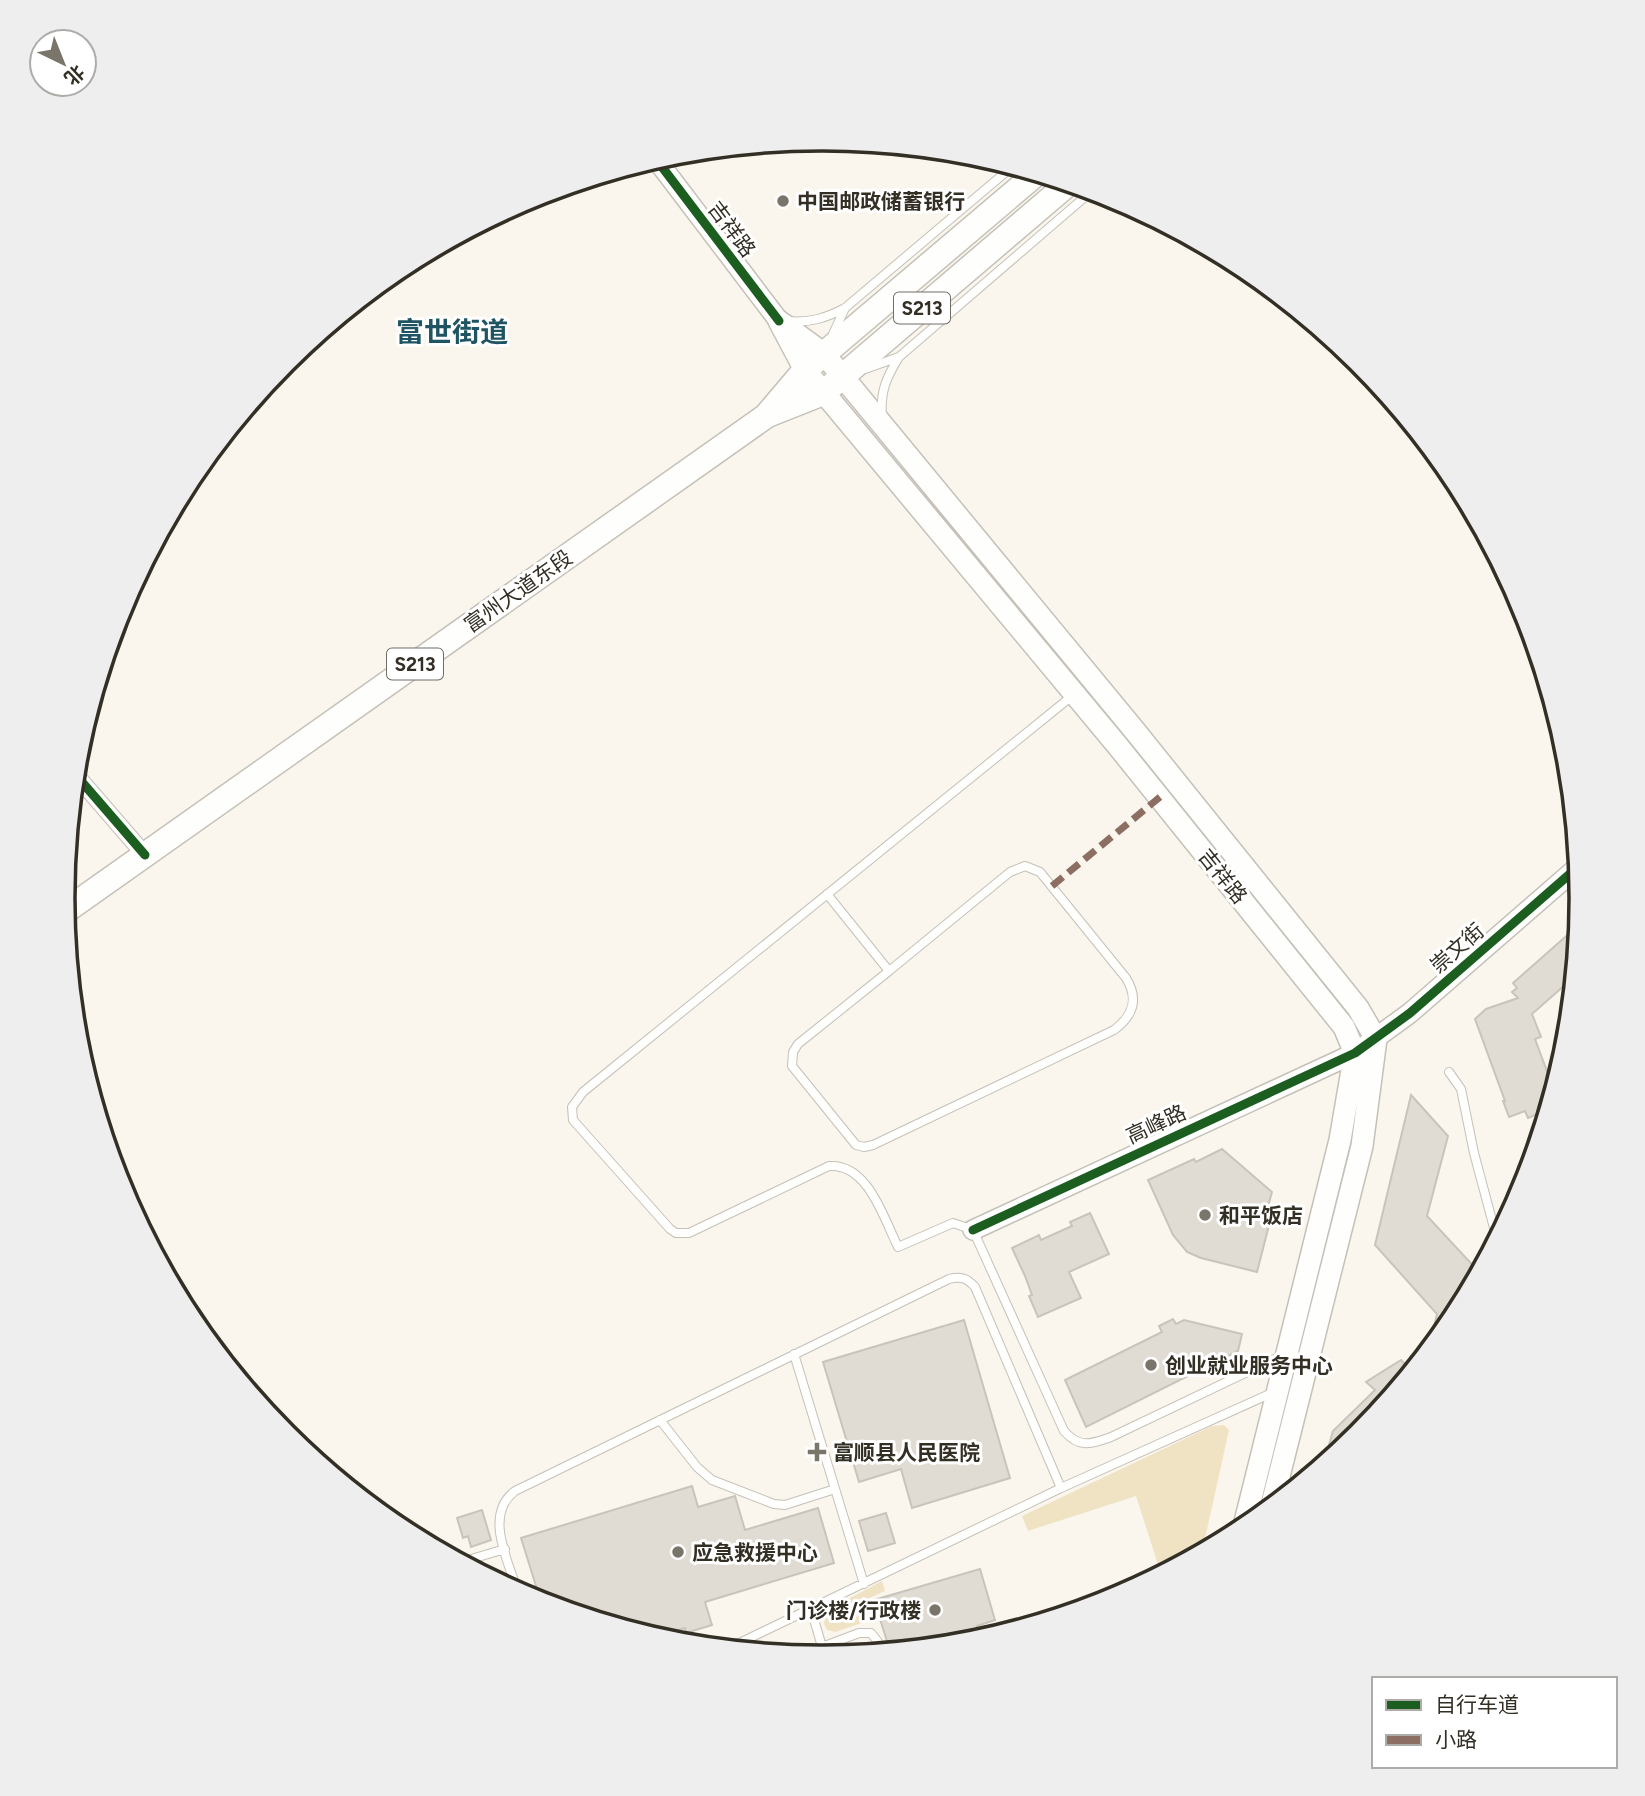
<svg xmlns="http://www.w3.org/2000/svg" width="1645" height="1796" font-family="Figtree,'Noto Sans SC',sans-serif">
<rect width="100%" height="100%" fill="#faf6ed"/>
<!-- green -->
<path fill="#f0e3c4" d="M 1224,1425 L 1229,1430 L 1202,1552 L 1161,1574 L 1136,1496 L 1028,1531 L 1022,1516 L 1212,1426 Z
M 882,1581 L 885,1591 L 863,1601 L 870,1620 L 836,1632 L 827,1630 L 824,1624 L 826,1611 Z"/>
<!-- building -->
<path fill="#e0dcd3" stroke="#c8c4bc" stroke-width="2" d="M 1572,931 L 1574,948 L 1570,952 L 1576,959 L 1574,977 L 1532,1014 L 1541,1037 L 1535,1039 L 1554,1090 L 1548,1110 L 1528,1118 L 1525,1111 L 1509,1117 L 1503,1101 L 1505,1101 L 1475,1019 L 1486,1009 L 1518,998 L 1512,992 L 1517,988 L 1513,983 Z
M 1411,1095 L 1448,1136 L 1427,1216 L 1479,1272 L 1454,1320 L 1428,1351 L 1437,1314 L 1375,1245 Z
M 1222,1149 L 1272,1192 L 1264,1220 L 1270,1221 L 1257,1272 L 1201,1258 L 1187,1252 L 1173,1235 L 1148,1180 L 1194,1159 L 1196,1162 Z
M 1090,1213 L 1109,1254 L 1069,1272 L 1081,1298 L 1038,1317 L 1029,1296 L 1032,1295 L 1025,1276 L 1012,1248 L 1039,1235 L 1041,1240 L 1072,1226 L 1070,1222 Z
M 1173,1319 L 1176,1324 L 1184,1320 L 1242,1334 L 1238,1351 L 1086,1427 L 1065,1380 L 1162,1332 L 1159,1326 Z
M 964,1320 L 1010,1478 L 912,1508 L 901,1469 L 859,1482 L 823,1362 Z
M 1401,1360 L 1412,1371 L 1359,1435 L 1323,1465 L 1333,1431 L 1375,1390 L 1366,1382 Z
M 692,1486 L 698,1507 L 735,1496 L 745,1530 L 818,1508 L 834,1563 L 705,1602 L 712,1625 L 686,1633 L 685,1628 L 655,1637 L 541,1602 L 521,1538 Z
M 482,1510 L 491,1540 L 471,1547 L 468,1536 L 463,1538 L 457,1518 Z
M 886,1513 L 895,1543 L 868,1551 L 859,1521 Z
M 980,1569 L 995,1620 L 977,1626 L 981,1640 L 970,1643 L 890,1651 L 874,1600 Z"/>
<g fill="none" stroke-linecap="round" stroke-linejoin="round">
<defs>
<path id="service" d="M 788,321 C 810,323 826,318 845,308 L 1013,166
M 833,334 L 845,308
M 865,369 L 899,357
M 882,417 C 880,392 886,378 899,357 L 1093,190
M 1072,696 L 583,1092 L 572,1107 L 573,1120 L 670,1229 L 676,1233 L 689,1233 L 829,1166 C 868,1163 884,1219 898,1247 L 953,1223 L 973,1230 L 1064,1431 C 1080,1449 1091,1444 1111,1437 L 1283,1355
M 827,894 L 889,971 L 798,1044 L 793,1052 L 792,1066 L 856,1145 L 864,1147 L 873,1145 L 1114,1030 C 1133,1016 1139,999 1126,978 L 1040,872 L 1025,866 L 1010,872 L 889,971
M 1449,1072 L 1461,1089 L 1474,1153 L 1497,1239
M 794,1354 L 864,1584
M 660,1420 L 697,1467 L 712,1480 L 774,1504 L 785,1505 L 835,1489
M 461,1562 L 505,1549
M 518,1593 C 509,1562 483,1515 515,1491 L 949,1279 C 961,1276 967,1278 975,1287 L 1061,1488
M 811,1609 L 825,1657
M 822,1647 L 859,1633 L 871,1633 L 879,1643 L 882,1652
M 729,1648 L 1061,1488 L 1274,1392"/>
<path id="minor" d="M 75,774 L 145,855"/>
<path id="tertiary" d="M 656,159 L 779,321
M 973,1230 L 1355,1053 L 1410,1013 L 1579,866"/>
<path id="secondary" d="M 779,321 L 805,370 L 1117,745 L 1344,1027 L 1355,1053 L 1340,1140 L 1243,1530
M 783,324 L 824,354 L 1135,731 L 1358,1008 L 1376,1039 L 1362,1146 L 1271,1508"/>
<path id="primary" d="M 770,414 L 823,393 L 1069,183
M 64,912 L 766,416 L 805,370 L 1037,173"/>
</defs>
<!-- service casing -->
<use href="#service" stroke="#c5c1b9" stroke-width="10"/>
<!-- minor casing -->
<use href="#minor" stroke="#c5c1b9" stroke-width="18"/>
<!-- tertiary casing -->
<use href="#tertiary" stroke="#c5c1b9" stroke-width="22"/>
<!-- secondary casing -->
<use href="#secondary" stroke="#c5c1b9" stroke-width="24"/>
<!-- primary casing -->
<use href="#primary" stroke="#c5c1b9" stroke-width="27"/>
<!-- service -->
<use href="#service" stroke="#fefefc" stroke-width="8"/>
<!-- minor -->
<use href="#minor" stroke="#fefefc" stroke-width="16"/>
<!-- tertiary -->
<use href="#tertiary" stroke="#fefefc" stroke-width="19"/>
<!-- secondary -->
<use href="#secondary" stroke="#fefefc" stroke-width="21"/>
<!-- primary -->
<use href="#primary" stroke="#fefefc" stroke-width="24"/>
<!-- quiet -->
<path stroke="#8d6e63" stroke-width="7" stroke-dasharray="14 7" stroke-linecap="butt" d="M 1052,886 L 1160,797"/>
<defs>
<path id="cycleway" d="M 656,159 L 779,321
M 75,774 L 145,855
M 973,1230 L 1355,1053 L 1410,1013 L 1579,866"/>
</defs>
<!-- cycleway casing -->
<use href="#cycleway" stroke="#fff" stroke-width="13"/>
<!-- cycleway -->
<use href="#cycleway" stroke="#1b5e20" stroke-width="9"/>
</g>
<!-- markers -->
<g fill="#79756b" stroke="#fff" stroke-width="2.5">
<circle cx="783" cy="201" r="7"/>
<circle cx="1205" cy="1215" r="7"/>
<circle cx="1151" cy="1365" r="7"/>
<path d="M813.5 1441.5h7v7h7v7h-7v7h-7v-7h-7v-7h7z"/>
<circle cx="678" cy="1552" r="7"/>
<circle cx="935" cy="1610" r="7"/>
</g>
<g text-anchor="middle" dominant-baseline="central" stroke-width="6" stroke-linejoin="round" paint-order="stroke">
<!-- shield labels -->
<g fill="#fff" stroke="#706d66" stroke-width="2">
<rect x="894" y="292.5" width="56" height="31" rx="5"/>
<rect x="387" y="648.5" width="56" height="31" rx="5"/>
</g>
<g font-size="19" font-weight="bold" fill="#332f25">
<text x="922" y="308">S213</text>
<text x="415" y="664">S213</text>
</g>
<!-- poi labels -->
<g font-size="21" font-weight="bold" fill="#332f25" stroke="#fff" text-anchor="start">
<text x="797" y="201">中国邮政储蓄银行</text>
<text x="1219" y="1215">和平饭店</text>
<text x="1165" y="1365">创业就业服务中心</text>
<text x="833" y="1452">富顺县人民医院</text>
<text x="692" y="1552">应急救援中心</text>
<text x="921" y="1610" text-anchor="end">门诊楼/行政楼</text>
</g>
<!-- street labels -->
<g font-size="21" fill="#332f25" stroke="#fff">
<text transform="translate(732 229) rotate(53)">吉祥路</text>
<text transform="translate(518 591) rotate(-35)">富州大道东段</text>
<text transform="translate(1223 876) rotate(51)">吉祥路</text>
<text transform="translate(1457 948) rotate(-41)">崇文街</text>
<text transform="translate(1156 1124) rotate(-25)">高峰路</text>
</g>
<!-- district labels -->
<g font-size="28" font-weight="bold" fill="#1f5462" stroke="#fff">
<text x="452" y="332">富世街道</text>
</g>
</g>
<!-- crop -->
<path d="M0 0H1645V1796H0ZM75 898a747 747 0 1 1 1494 0a747 747 0 1 1-1494 0Z" fill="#efeeee" fill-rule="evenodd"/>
<path fill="none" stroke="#332f25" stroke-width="3.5" d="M75 898a747 747 0 1 1 1494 0a747 747 0 1 1-1494 0Z"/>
<!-- legend -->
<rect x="1372" y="1677" width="245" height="91" fill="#ffffff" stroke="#adaca8" stroke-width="2"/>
<rect x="1386" y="1700" width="35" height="10" fill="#1b5e20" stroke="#adaca8" stroke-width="2"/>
<text x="1435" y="1712" font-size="21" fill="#332f25">自行车道</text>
<rect x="1386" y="1735" width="35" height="10" fill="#8d6e63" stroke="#adaca8" stroke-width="2"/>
<text x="1435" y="1747" font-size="21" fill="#332f25">小路</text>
<!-- north arrow -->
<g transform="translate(63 63) rotate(137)"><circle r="33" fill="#ffffff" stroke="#adaca8" stroke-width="2"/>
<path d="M0-5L12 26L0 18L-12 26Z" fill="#79756b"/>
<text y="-10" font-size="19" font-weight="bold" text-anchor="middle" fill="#332f25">北</text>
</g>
</svg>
